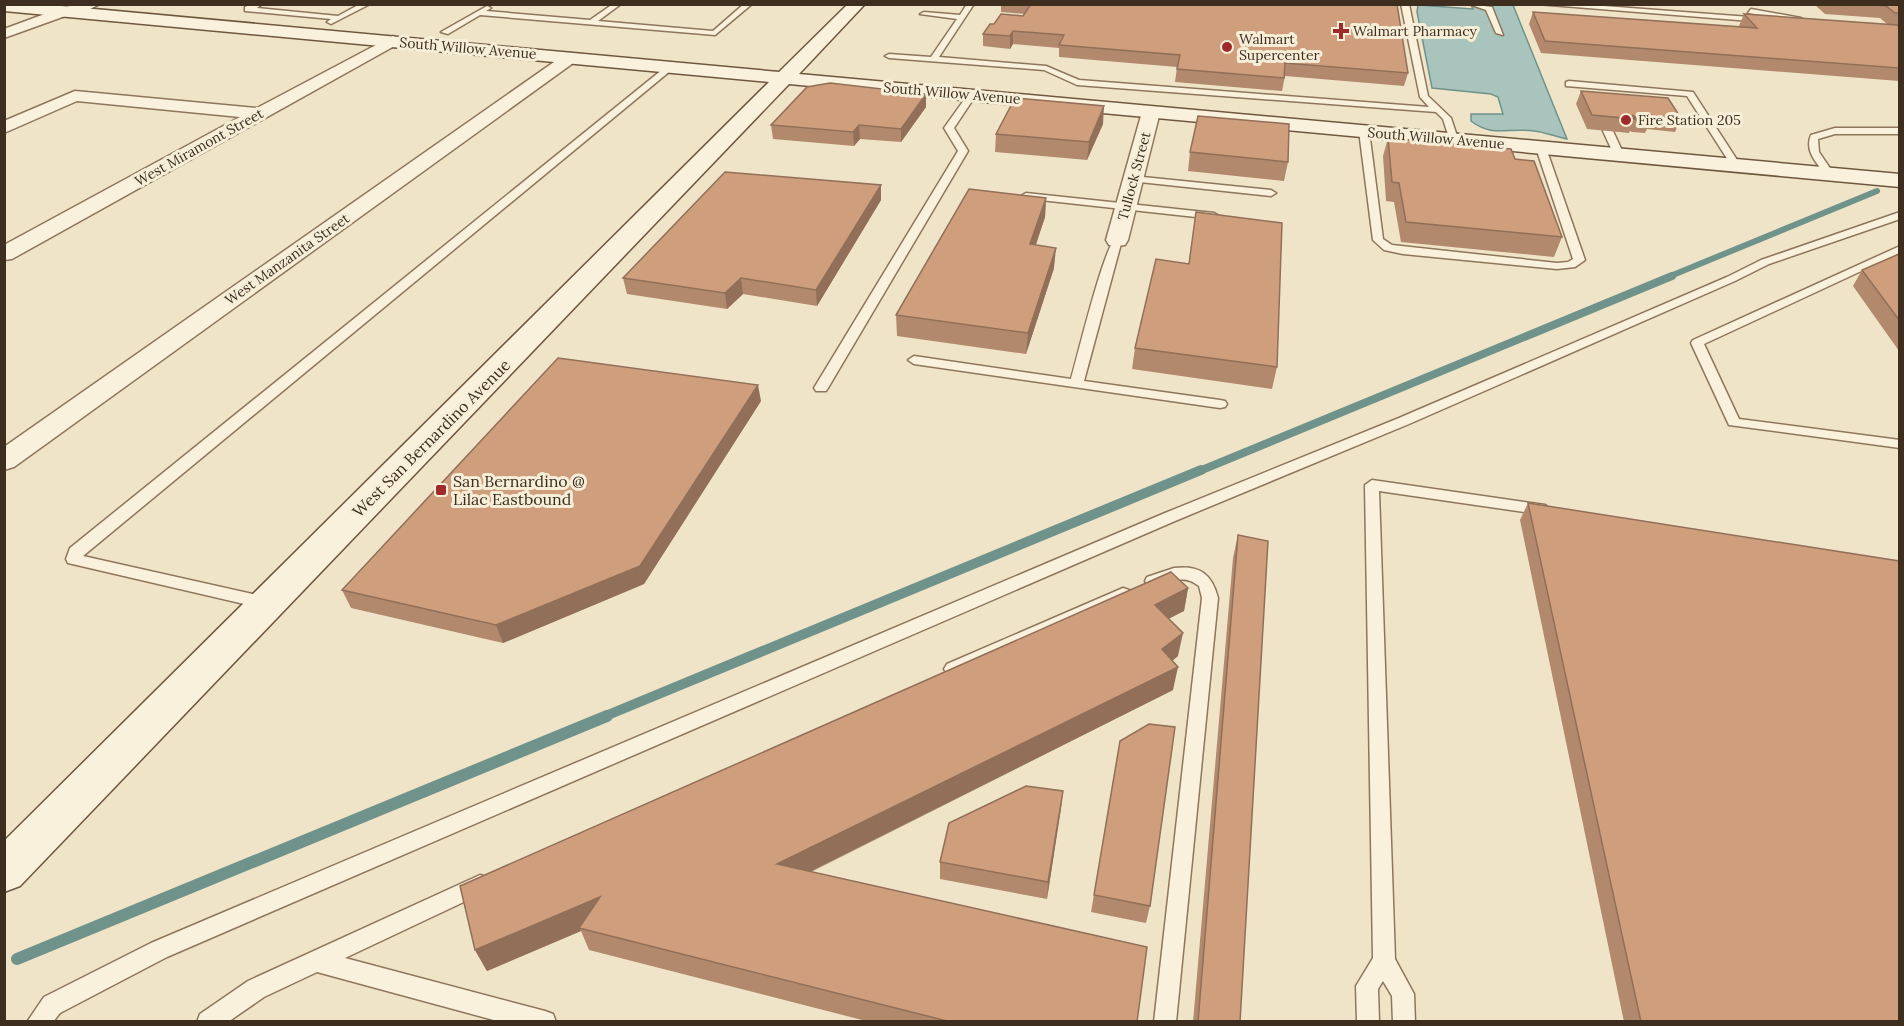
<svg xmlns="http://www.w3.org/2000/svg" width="1904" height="1026" font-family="Lora,serif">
<rect width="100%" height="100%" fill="#f0e4c8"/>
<!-- water -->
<path fill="#a9c4bc" stroke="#6f938a" stroke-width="1.5" d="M 1418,5 L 1473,9 L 1471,5 L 1513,5 L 1567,139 C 1556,137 1545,132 1534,131 C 1508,127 1493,138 1471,121 L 1471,114 L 1503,114 L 1498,97 L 1491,94 L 1432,88 L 1417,12 Z"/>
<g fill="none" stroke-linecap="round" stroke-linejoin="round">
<!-- stream-far3 -->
<path stroke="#6f938a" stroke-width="6" d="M 1668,277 L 1877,191"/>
<!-- stream-far2 -->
<path stroke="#6f938a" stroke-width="8" d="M 1197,472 L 1672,276"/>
<!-- stream-far1 -->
<path stroke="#6f938a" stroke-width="10" d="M 603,717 L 1201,470"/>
<!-- stream -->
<path stroke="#6f938a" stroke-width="12" d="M 17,959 L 607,716"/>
<defs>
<path id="lane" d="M 252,4 L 262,4 L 257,8 L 338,16 L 360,4 L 370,4 L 331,24 L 327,22 L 331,19 L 245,11 L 245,7 Z
M 613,4 L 621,4 L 598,21 L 713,31 L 744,4 L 752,4 L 715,35 L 480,15 L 448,34 L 441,32 L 487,6 L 491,8 L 486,11 L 590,20 Z
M 967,4 L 974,4 L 939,57 L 1046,66 L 1079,80 L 1429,107 L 1420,97 L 1401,4 L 1409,4 L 1428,96 L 1451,118 L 1458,139 L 1450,141 L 1443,119 L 1436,112 L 1077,85 L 1044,70 L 889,58 L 885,56 L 889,54 L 931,57 L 957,19 L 920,14 L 924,12 L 960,15 Z
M 1469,4 L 1492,7 L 1503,35 L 1496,33 L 1486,10 Z
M 1537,4 L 1577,4 L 1763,18 L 1767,20 L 1763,22 Z
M 1751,9 L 1801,18 L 1805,20 L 1801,22 L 1748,13 Z
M 668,65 L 675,67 L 83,556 L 266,597 L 272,599 L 274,603 L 272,607 L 266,609 L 68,563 L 66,559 L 70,548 Z
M 1569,81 L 1693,92 L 1741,166 L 1733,168 L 1687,96 L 1566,86 L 1566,82 Z
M 969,93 L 976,95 L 954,128 L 968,151 L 828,388 L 826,391 L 816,391 L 814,388 L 958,151 L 944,128 Z
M 1364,128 L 1369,131 L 1383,239 L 1392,245 L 1557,263 L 1568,262 L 1573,259 L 1536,148 L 1541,145 L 1546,148 L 1585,260 L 1575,267 L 1557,269 L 1403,254 L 1384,250 L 1373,240 L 1359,131 Z
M 1835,128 L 1900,128 L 1900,134 L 1835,134 L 1818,139 L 1819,152 L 1834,174 L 1829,177 L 1826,176 C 1817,163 1804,151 1811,135 Z
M 1605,129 L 1613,131 L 1624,155 L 1622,157 L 1614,155 L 1603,131 Z
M 1133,176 L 1271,190 L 1276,193 L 1271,196 L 1130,181 L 1128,179 Z
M 1026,193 L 1214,213 L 1219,216 L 1214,219 L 1022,198 L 1021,196 Z
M 1900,212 L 1900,219 L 1769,264 L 1735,281 L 1409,424 L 1175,521 L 167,957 L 60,1013 L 53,1022 L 27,1022 L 44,997 L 151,943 L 1165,513 L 1399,418 L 1727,277 L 1761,260 Z
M 1117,237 L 1122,240 L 1084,381 L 1220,400 L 1225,401 L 1227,404 L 1225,407 L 1220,408 L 914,364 L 908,360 L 914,356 L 1071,379 C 1077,359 1105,241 1117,237 Z
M 1900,246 L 1900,253 L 1704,344 L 1739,419 L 1900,440 L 1900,448 L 1729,425 L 1691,343 L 1693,340 Z
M 1372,480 L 1545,505 L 1552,510 L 1545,515 L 1379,491 L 1395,959 L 1414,994 L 1415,1022 L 1393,1022 L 1392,996 L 1383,981 L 1378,989 L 1379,1022 L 1357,1022 L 1356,986 L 1373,958 L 1365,485 Z
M 1174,568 C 1200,565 1212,574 1218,598 L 1176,1022 L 1154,1022 L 1202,598 L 1199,586 C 1177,569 1167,591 1147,585 L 1145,581 L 1147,577 Z
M 1123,588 L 1129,590 L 1131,594 L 1129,598 L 959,674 L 953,676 L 947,674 L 944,669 L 947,664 Z
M 480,875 L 487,877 L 490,884 L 487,891 L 345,958 L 545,1011 L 553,1014 L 556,1022 L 501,1022 L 317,972 L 264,997 L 228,1022 L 197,1022 L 200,1014 L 248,981 Z"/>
<path id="street" d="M 79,4 L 100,4 L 78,15 L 68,15 L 4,38 L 4,29 L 61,8 Z
M 393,36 L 401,41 L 398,44 L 12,259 L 4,260 L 4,245 L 240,117 L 77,101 L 4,133 L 4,121 L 75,91 L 257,108 Z
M 570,53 L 576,55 L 578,58 L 576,61 L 14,467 L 4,470 L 4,447 L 564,55 Z
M 1151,107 L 1157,108 L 1160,112 L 1128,240 L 1125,245 L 1117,246 L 1109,245 L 1106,240 L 1142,112 L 1145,108 Z"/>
<path id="secondary" d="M 4,4 L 40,4 L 779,72 L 848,4 L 865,4 L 799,74 L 1900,174 L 1900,187 L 789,84 L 20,886 L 4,892 L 4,841 L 769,82 L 4,11 Z"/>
</defs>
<!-- lane casing -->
<use href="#lane" stroke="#8d765c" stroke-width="3"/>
<!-- street casing -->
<use href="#street" stroke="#8d765c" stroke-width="3"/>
<!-- secondary casing -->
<use href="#secondary" stroke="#6f573f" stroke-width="3"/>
<!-- lane -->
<use href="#lane" fill="#faf1dc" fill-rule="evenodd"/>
<!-- street -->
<use href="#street" fill="#faf1dc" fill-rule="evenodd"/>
<!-- secondary -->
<use href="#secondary" fill="#faf1dc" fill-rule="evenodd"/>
</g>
<!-- wall -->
<path fill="#b2896c" d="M 1001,4 L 1397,4 L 1408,73 L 1404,86 L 1285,76 L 1282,91 L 1175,82 L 1177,67 L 1059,57 L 1059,48 L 1013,44 L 1010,49 L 983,46 L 983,34 L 994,24 L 1023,16 L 1025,14 L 1001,12 Z
M 1809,4 L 1899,4 L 1899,25 L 1898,25 L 1899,27 L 1899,81 L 1541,53 L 1529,24 L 1533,12 L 1740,27 L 1739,26 L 1744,14 L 1887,24 L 1880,18 L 1825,14 L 1815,5 Z
M 1581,91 L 1681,118 L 1675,132 L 1647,129 L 1645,133 L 1632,132 L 1630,131 L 1629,133 L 1587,129 L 1576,104 Z
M 926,107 L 901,142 L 860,139 L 854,146 L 773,139 L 771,125 Z
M 1103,124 L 1087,160 L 995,152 L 996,134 Z
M 1388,138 L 1515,159 L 1562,237 L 1554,257 L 1401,242 L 1394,202 L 1386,201 L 1383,156 Z
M 1190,152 L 1288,162 L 1284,181 L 1188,171 Z
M 1046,198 L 1045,217 L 1036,245 L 1054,268 L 1026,354 L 897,336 L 896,315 Z
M 881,200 L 817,306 L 743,294 L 727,309 L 627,294 L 623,278 Z
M 1196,212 L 1277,367 L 1272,389 L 1132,369 L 1135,348 L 1189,264 Z
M 1899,254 L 1899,351 L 1853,286 L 1862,270 Z
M 761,401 L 644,584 L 503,643 L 351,608 L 342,590 Z
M 1528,503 L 1899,1022 L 1624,1022 L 1520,520 Z
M 1238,535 L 1240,1022 L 1193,1022 L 1233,558 Z
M 1188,588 L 1184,611 L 1168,618 L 1178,656 L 1172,661 L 1173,690 L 811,872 L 1137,1022 L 870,1022 L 589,950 L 581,931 L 487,971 L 475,950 Z
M 1120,741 L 1150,906 L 1146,923 L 1091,912 Z
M 1063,791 L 1047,899 L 940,879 L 940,862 Z"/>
<!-- shaded-wall -->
<path fill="#916f58" d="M 1013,31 L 1013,44 L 1010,49 L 1010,36 Z
M 926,94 L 926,107 L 901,142 L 901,129 Z
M 1104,106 L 1103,124 L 1087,160 L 1089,142 Z
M 859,125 L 860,139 L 854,146 L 853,132 Z
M 881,185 L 881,200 L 817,306 L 816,290 Z
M 1046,198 L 1045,217 L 1029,264 L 1030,244 Z
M 1056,248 L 1054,268 L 1026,354 L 1028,333 Z
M 741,278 L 743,294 L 727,309 L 725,293 Z
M 758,385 L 761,401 L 644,584 L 503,643 L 496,625 Z
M 1188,588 L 1184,611 L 1151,628 L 1155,605 Z
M 1183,633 L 1178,656 L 1158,672 L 1162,649 Z
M 1178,667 L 1173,690 L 781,886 L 777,864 Z
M 1063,791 L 1061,809 L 1047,899 L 1048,882 Z
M 600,897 L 579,928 L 581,931 L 487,971 L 475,950 Z"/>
<!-- building -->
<path fill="#cf9f7d" stroke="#916f58" stroke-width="1.5" d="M 1031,4 L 1397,4 L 1408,73 L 1285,63 L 1284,78 L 1177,69 L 1180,55 L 1059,45 L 1064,35 L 1013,31 L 1010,36 L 983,34 L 990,24 L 994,24 L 1001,14 L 1023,16 Z
M 1867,4 L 1899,4 L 1899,13 L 1895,13 L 1886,6 Z
M 1533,12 L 1757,28 L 1744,14 L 1897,25 L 1899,27 L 1899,68 L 1545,41 Z
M 830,83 L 926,94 L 901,129 L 859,125 L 853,132 L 771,125 L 807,87 Z
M 1581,91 L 1668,98 L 1681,118 L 1649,115 L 1651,119 L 1637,118 L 1632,115 L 1635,119 L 1592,115 Z
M 1015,98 L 1104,106 L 1089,142 L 996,134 Z
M 1198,116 L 1289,124 L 1288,162 L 1190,152 Z
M 1388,138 L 1511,149 L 1515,159 L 1534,161 L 1562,237 L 1406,222 L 1399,183 L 1392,182 Z
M 725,172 L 881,185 L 816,290 L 741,278 L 725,293 L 623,278 Z
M 969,189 L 1046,198 L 1030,244 L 1056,248 L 1028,333 L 896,315 Z
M 1196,212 L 1282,223 L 1277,367 L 1135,348 L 1156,259 L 1189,264 Z
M 1899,254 L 1899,320 L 1862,270 Z
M 558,358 L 758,385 L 640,566 L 496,625 L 342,590 Z
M 1528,503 L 1899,561 L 1899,1022 L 1641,1022 Z
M 1238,535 L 1268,541 L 1240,1022 L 1198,1022 Z
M 1171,572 L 1188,588 L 1155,605 L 1183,633 L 1162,649 L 1178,667 L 777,864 L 1147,947 L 1137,1022 L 951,1022 L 579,928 L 600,897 L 475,950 L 460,886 Z
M 1149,724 L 1175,727 L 1150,906 L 1094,895 L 1120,741 Z
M 1026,786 L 1063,791 L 1048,882 L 940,862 L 949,823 Z"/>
<!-- markers -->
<g fill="#9e2a2b" stroke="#f7eed8" stroke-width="2">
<path d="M1338 22h6v6h6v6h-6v6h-6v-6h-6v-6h6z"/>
<circle cx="1227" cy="47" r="6"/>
<circle cx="1626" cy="120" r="6"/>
<rect x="435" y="484" width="12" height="12" rx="3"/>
</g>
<g text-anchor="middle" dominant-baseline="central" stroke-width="6" stroke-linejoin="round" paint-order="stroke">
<!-- far-poi labels -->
<g font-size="14" fill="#3d2e20" stroke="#f7eed8" text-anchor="start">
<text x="1353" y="31">Walmart Pharmacy</text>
<text x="1239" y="39">Walmart<tspan x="1239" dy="16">Supercenter</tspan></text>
<text x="1638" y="120">Fire Station 205</text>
</g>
<!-- far-street labels -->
<g font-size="14" fill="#3d2e20" stroke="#f7eed8">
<text transform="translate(468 48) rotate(5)">South Willow Avenue</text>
<text transform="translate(952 93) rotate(5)">South Willow Avenue</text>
<text transform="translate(1436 138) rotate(5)">South Willow Avenue</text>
<text transform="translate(199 147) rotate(-29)">West Miramont Street</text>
<text transform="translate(1134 176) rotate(-75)">Tullock Street</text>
<text transform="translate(287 259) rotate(-35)">West Manzanita Street</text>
</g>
<!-- street labels -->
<g font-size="16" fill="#3d2e20" stroke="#f7eed8">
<text transform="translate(431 438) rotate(-45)">West San Bernardino Avenue</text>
</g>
<!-- poi labels -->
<g font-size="16" fill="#3d2e20" stroke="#f7eed8" text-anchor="start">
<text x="453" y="481">San Bernardino @<tspan x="453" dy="18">Lilac Eastbound</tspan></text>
</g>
</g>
<!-- border -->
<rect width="1904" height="1026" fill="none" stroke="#3d2e20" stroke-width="12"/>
</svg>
